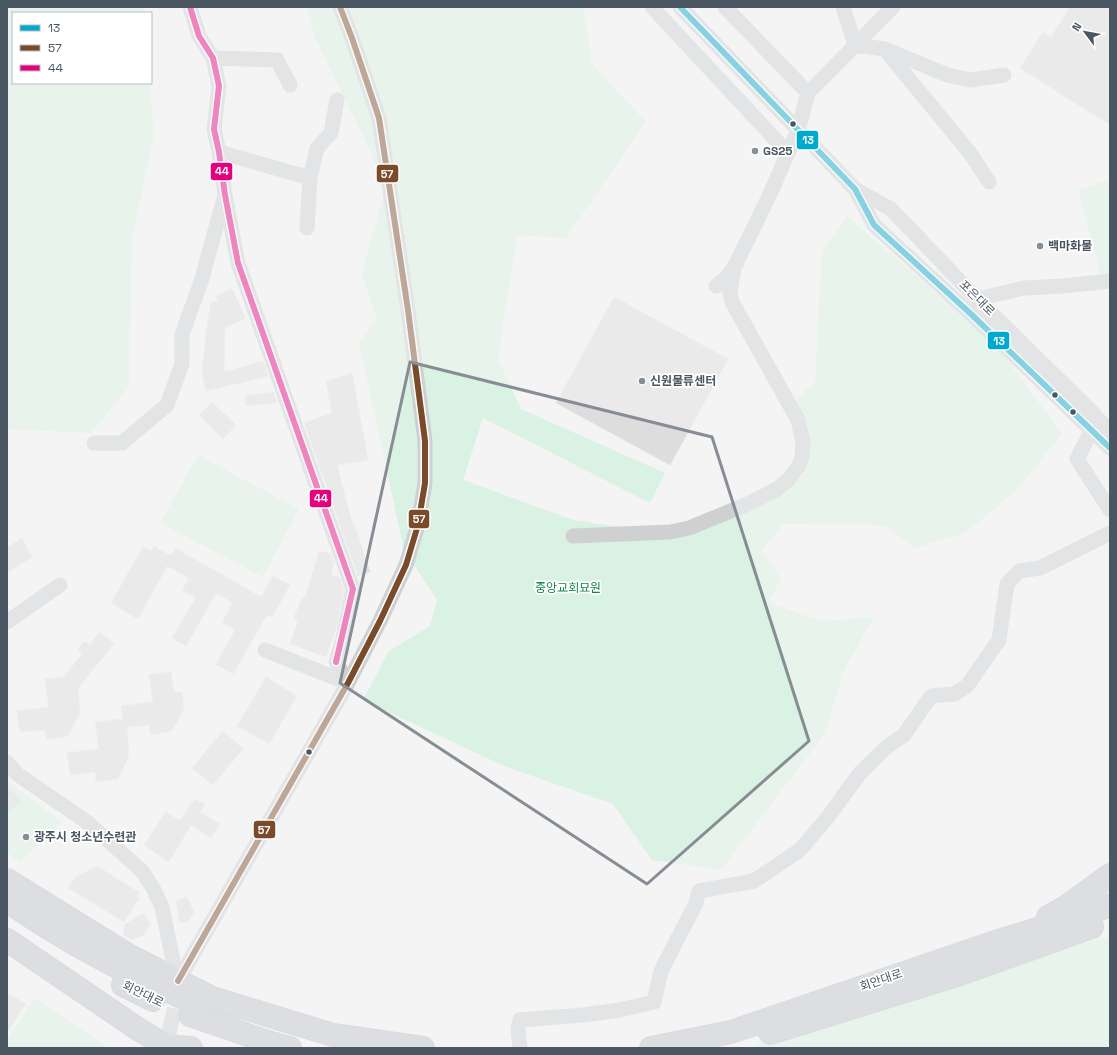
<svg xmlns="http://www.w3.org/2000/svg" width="1117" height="1055" font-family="'Space Grotesk','Noto Sans KR',sans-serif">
<rect width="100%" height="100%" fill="#f4f4f4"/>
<!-- green -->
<path fill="#d9f2e3" d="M 7,7 L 144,7 L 145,13 L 13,13 L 13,83 L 150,83 L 154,134 L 132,239 L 129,387 L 91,433 L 7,429 Z
M 307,7 L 583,7 L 592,64 L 646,122 L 566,238 L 517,235 L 498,358 L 521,409 L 665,473 L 650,503 L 483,418 L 463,480 L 573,520 L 620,527 L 704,529 L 787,490 L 804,473 L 809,448 L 796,400 L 815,381 L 822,251 L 847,216 L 993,342 L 1062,433 L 1037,466 L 1014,492 L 965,533 L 915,548 L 884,525 L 783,524 L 762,551 L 781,579 L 769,602 L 819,621 L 874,617 L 844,670 L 824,735 L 721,870 L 652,860 L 613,804 L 504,766 L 363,700 L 389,651 L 430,626 L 437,600 L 404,550 L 359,343 L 377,319 L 362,273 L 385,191 L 370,150 L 315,38 Z
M 1110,180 L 1110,273 L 1101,276 L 1078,189 Z
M 198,455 L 299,509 L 263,577 L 160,523 Z
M 7,781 L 62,822 L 19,862 L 7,852 Z
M 1110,937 L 1110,1048 L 758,1048 L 756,1045 L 1092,941 Z
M 34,998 L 109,1048 L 7,1048 L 7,1041 Z"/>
<!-- building -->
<path fill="#ddddde" stroke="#e5e6e7" d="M 1070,7 L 1110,7 L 1110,125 L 1020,68 L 1043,32 L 1051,37 Z
M 232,288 L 245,318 L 225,328 L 224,372 L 263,361 L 268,376 L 206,391 L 202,374 L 206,332 L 211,302 L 218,301 L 216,296 Z
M 614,297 L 728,359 L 670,465 L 556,403 Z
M 352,373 L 368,460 L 337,465 L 353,526 L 355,526 L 370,572 L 358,576 L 304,423 L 332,413 L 326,381 Z
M 274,392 L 277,403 L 246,406 L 245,396 Z
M 212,402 L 236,425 L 223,439 L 199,415 Z
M 22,538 L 32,557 L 7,573 L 7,548 Z
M 154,546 L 171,556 L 175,548 L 261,597 L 273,576 L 290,585 L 272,617 L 267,615 L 233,674 L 216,664 L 235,630 L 222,622 L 233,603 L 216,593 L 186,646 L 172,638 L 196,597 L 182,590 L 189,578 L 167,566 L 138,619 L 111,603 L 143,547 L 151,551 Z
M 319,551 L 331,554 L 334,563 L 331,575 L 340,578 L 344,590 L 336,628 L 326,657 L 290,644 L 298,620 L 294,618 L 302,597 L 305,598 Z
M 100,632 L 114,644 L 78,688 L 80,713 L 68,736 L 47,739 L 45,730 L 20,732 L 17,711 L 49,707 L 45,679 L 64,677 L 82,654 L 77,650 L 84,641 L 89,645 Z
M 171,672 L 174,692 L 182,692 L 184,708 L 172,731 L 151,735 L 149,725 L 127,727 L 129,756 L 118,779 L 96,782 L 95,772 L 70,775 L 67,753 L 99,749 L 95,722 L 123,719 L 121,706 L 153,702 L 149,674 Z
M 266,677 L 297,696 L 269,744 L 237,726 Z
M 223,731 L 243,749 L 213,785 L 192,768 Z
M 7,786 L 22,801 L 7,813 Z
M 194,799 L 205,804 L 200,812 L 220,824 L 211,838 L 191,825 L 169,862 L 144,845 L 166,812 L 180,821 Z
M 97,866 L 139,892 L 136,897 L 139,898 L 124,922 L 68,888 L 76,877 Z
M 187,897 L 194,912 L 187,922 L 180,923 L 176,901 Z
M 144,913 L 150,924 L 144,935 L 132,940 L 123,935 L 125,924 Z
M 7,993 L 26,1004 L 7,1032 Z"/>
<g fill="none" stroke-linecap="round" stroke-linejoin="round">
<!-- minor-tunnel -->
<path stroke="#d2d4d7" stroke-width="15" stroke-dasharray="15 8" stroke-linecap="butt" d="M 171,1023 L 179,991"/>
<defs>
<path id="highway" d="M 7,880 L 128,955 L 212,998 L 333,1035 L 423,1048
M 7,901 C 53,933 101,960 152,984
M 1048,917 L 1066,907 L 1110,875
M 7,940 L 138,1029 L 166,1046 L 191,1048
M 123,985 L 153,1000
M 190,1015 L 268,1042 L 290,1048
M 770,1033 L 960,974 L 1092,927
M 651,1048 L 731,1032 L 995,942 L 1081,916 L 1110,905"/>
</defs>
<!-- highway casing -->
<use href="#highway" stroke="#b9bec3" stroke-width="24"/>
<!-- minor -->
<path stroke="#ced0d2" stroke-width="15" d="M 190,7 L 199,36 L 213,58 L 219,86 L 214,129 L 219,152 L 225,195 L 238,263 L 353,589 L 343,638 L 336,662 L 348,683
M 652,7 L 788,153
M 680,7 L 855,189 L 874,225 L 972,315 L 1110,448
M 725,7 L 808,93
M 843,7 L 855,45 L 885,49 L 947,75 L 970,80 L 1004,75
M 886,51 L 970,153 L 989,182
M 213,58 L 277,60 L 290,85
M 219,152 L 310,178
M 855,189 L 891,209 L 977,299 L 1091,411 L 1110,432
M 307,228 L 310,178 L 317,148 L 331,133 L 337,100
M 716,286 L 725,279 L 734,268 L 770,194 L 798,130 L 808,93 L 893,7
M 977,299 L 1024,288 L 1063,286 L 1110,281
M 1092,430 L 1077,459 L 1110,510
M 94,443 L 122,443 L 167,405 L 182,364 L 182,334 L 201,282 L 224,198
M 573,536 L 670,532 L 689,528 L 750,503 L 777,489 L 788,480 L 798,467 L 802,457 L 803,443 L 798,420 L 732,302 L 730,292 L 734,268
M 7,622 L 60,585
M 265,650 L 348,683
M 7,762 L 17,774 L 87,822 L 142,871 L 153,888 L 162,907 L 178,985
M 178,981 L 348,683 L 380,621 L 406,565 L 418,525 L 425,483 L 425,441 L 408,310 L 379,118 L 352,38 L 340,7
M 166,1048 L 171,1023
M 520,1048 L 518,1028 L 520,1020 L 583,1015 L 620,1010 L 654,1002 L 661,971 L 696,903 L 699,891 L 754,881 L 800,850 L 828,817 L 860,773 L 888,746 L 904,735 L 931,696 L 954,694 L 967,686 L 999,640 L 1007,584 L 1019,571 L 1040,568 L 1110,533"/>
<!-- highway -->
<use href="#highway" stroke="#bec4c9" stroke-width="22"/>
<defs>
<path id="highway-bridge" d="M 157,986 L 195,1003"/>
</defs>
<!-- highway-bridge casing -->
<use href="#highway-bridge" stroke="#b9bec3" stroke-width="24" stroke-linecap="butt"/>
<!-- highway-bridge -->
<use href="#highway-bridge" stroke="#bec4c9" stroke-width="22"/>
<defs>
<path id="bus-1" d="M 680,7 L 855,189 L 874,225 L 972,315 L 1110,448"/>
<path id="bus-2" d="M 178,981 L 348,683 L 380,621 L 406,565 L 418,525 L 425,483 L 425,441 L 408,310 L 379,118 L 352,38 L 340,7"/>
<path id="bus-3" d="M 190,7 L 199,36 L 213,58 L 219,86 L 214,129 L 219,152 L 225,195 L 238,263 L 353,589 L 336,662"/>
</defs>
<!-- bus-1 casing -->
<use href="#bus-1" stroke="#fff" stroke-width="9"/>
<!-- bus-2 casing -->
<use href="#bus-2" stroke="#fff" stroke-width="9"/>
<!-- bus-3 casing -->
<use href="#bus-3" stroke="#fff" stroke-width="9"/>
<!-- bus-1 -->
<use href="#bus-1" stroke="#00a9ce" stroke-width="6"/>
<!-- bus-2 -->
<use href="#bus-2" stroke="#7a4b2a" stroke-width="6"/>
<!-- bus-3 -->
<use href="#bus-3" stroke="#e5007d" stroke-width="6"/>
</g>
<!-- marked area -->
<path d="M0 0H1117V1055H0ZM 410,362 L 712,437 L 809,741 L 647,884 L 340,683 Z" fill="#f4f4f4" fill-opacity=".55" fill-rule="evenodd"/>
<path fill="none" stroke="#868d94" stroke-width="3" stroke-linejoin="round" d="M 410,362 L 712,437 L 809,741 L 647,884 L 340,683 Z"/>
<!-- markers -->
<g fill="#4a5661" stroke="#fff" stroke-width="1.5">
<circle cx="793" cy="124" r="3.5"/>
<circle cx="1055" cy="395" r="3.5"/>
<circle cx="1073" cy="412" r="3.5"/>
<circle cx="309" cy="752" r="3.5"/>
</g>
<g fill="#868d94" stroke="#fff" stroke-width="1.5">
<circle cx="755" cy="151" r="4"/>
<circle cx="1040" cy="246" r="4"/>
<circle cx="642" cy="381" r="4"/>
<circle cx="26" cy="837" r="4"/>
</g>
<g text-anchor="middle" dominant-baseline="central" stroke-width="3.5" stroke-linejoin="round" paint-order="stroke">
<!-- poi labels -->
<g font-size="12" font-weight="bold" fill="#4a5661" stroke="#fff" text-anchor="start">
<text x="763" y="151">GS25</text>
<text x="1048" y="246">백마화물</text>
<text x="650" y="381">신원물류센터</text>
<text x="34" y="837">광주시 청소년수련관</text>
</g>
<!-- street labels -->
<g font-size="12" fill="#4a5661" stroke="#fff">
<text transform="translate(977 298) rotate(45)">포은대로</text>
<text transform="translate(881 980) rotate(-19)">회안대로</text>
<text transform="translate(143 994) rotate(26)">회안대로</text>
</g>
<!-- park labels -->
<g font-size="12" fill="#17864f" stroke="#fff">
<text x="568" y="588">중앙교회묘원</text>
</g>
</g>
<g stroke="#fff" stroke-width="1.5">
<rect x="796" y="130" width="23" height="20" rx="4" fill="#00a9ce"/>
<rect x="210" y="162" width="23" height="19" rx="4" fill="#e5007d"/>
<rect x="376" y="164" width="23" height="19" rx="4" fill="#7a4b2a"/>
<rect x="987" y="331" width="23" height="19" rx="4" fill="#00a9ce"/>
<rect x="309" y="489" width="23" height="19" rx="4" fill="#e5007d"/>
<rect x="408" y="509" width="22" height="20" rx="4" fill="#7a4b2a"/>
<rect x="253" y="820" width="23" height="19" rx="4" fill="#7a4b2a"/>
</g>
<g font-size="11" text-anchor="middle" font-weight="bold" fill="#fff">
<text x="808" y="144">13</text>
<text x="222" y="175">44</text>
<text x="387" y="178">57</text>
<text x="999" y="345">13</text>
<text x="321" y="502">44</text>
<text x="419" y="523">57</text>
<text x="264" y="834">57</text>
</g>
<!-- border -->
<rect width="1117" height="1055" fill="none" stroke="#4a5661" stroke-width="16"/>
<!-- legend -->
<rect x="12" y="12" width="140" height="72" fill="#ffffff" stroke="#b7bbc0"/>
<rect x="20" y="25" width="20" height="6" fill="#00a9ce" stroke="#b7bbc0"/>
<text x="48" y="32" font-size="12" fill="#4a5661">13</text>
<rect x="20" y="45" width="20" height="6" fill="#7a4b2a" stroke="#b7bbc0"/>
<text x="48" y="52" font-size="12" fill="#4a5661">57</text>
<rect x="20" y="65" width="20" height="6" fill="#e5007d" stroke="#b7bbc0"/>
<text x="48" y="72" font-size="12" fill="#4a5661">44</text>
<!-- north arrow -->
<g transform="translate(1085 32) rotate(302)" stroke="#ffffff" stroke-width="3" paint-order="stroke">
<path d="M0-3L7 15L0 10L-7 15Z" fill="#4a5661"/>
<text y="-6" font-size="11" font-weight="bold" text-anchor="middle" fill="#4a5661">N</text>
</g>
</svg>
